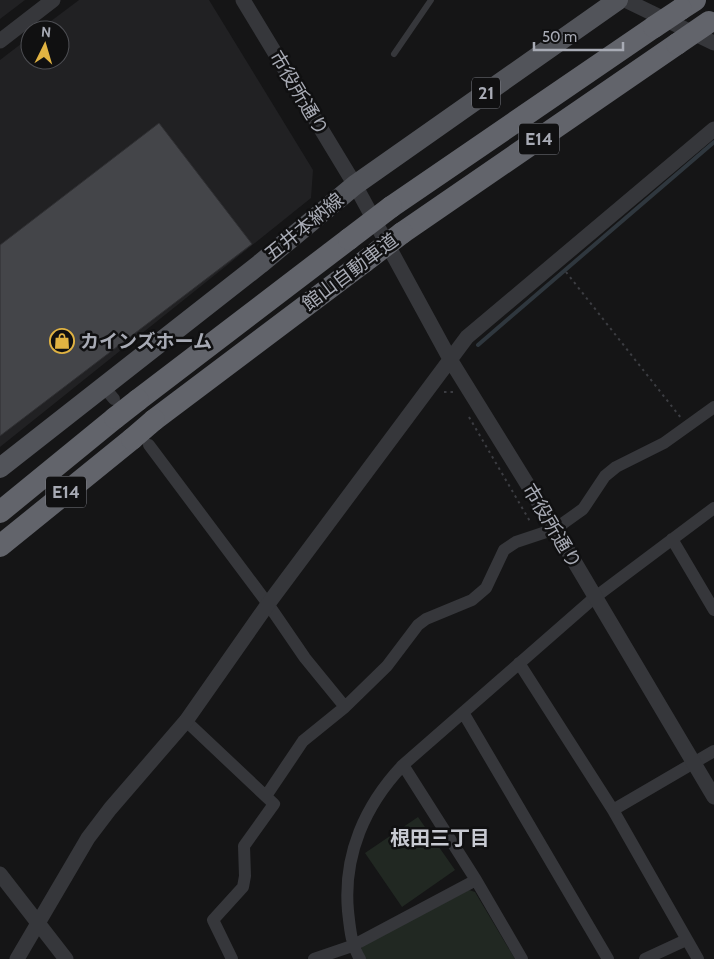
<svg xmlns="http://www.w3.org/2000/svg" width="714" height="959" font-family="Cabin,'Noto Sans JP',sans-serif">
<rect width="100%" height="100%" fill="#151516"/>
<!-- built -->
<path fill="#212123" d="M 0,0 L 25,0 L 0,19 Z
M 79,0 L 209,0 L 313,170 L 311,198 L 0,447 L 0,60 L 30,37 L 30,60 L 60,60 L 60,30 L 39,30 Z"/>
<!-- green -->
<path fill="#212822" d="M 418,817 L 455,870 L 402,907 L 365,853 Z
M 469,890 L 475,892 L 515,959 L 365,959 L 361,952 L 362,946 Z"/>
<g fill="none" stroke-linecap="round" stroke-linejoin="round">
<!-- stream -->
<path stroke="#2f373e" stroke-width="4" d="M 478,345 L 714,142"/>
</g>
<!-- building -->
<path fill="#444549" stroke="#2f2f32" d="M 159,123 L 252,244 L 0,436 L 0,245 Z"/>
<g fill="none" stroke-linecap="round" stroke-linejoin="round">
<!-- path -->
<path stroke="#3c3d42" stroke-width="2" stroke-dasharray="2.5 4" stroke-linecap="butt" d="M 566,272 L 681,418
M 444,392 L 453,392
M 469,417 L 531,523"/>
<!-- service -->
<path stroke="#36373b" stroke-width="6" d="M 394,54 L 431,0"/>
<!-- minor -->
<path stroke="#36373b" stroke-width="12" d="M 103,386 L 114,399
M 149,445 L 268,604 L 305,658 L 345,707
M 672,539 L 714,610
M 519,663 L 613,810 L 698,959
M 464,714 L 608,959
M 186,721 L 274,804 L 244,846 L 245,876 L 243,887 L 213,920 L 232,959
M 403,765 L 476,880 L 522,959
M 266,796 L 303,741 L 345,707 L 387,666 L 418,625 L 426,619 L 472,600 L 486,588 L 504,550 L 516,542 L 555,529 L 583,509 L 605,476 L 616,467 L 664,443 L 714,407
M 613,810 L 714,751
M 314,959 L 352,946 L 476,880
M 360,959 C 351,944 350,929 348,911 C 343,855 365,805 403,765 L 594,598 L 714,508
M 645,959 L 686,940"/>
<!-- tertiary -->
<path stroke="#36373b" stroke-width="15" d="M 243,0 L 355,185 L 451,361 L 555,529 L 714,797
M 625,0 L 714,43
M 0,41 L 53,0
M 0,874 L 66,959
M 17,959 L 88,838 L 110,809 L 186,721 L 268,604 L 467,337 L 714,129"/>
<!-- primary -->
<path stroke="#52545a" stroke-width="20" d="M 0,468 L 260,264 L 355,185 L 618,0"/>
<!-- motorway -->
<path stroke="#62646b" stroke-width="22" d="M 681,9 L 695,0
M 391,207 L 654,27
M 402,233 L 677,44
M 138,400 L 349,239
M 154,420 L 364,262
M 0,512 L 115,418
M 0,546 L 132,439"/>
<!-- motorway-bridge -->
<path stroke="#62646b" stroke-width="22" d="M 654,27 L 681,9
M 677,44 L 709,22
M 349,239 L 391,207
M 364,262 L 402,233
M 115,418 L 138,400
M 132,439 L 154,420"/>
</g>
<!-- icons -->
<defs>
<symbol id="shop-ring" viewBox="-11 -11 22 22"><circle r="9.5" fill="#101011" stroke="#e1b342" stroke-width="1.5"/><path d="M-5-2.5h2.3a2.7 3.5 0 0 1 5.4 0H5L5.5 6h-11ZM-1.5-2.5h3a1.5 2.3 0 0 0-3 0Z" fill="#e1b342"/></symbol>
</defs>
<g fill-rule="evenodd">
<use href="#shop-ring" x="48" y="327" width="28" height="28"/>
</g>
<g text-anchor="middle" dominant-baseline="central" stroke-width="5" stroke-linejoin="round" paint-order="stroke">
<!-- shield labels -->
<g fill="#101011" stroke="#7a7c84" stroke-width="1">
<rect x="472" y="77.5" width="28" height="31" rx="4"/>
<rect x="519" y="123.5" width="40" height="31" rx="4"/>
<rect x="46" y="476.5" width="40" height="31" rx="4"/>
</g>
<g font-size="18" font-weight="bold" fill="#a8abb5">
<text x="486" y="93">21</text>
<text x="539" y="139">E14</text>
<text x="66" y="492">E14</text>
</g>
<!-- street labels -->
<g font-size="19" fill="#a8abb5" stroke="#101011">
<text transform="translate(299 93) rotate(59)">市役所通り</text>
<text transform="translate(304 227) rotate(-39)">五井本納線</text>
<text transform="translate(350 272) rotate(-37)">館山自動車道</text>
<text transform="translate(552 526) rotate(59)">市役所通り</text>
</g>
<!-- poi labels -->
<g font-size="19" font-weight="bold" fill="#a8abb5" stroke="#101011" text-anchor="start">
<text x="80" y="341">カインズホーム</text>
</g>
<!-- neighbourhood labels -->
<g font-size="20" font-weight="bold" fill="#c8cad2" stroke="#101011">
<text x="440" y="838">根田三丁目</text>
</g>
</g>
<!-- north arrow -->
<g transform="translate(45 45) rotate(5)"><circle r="24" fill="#101011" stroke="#4d4e53"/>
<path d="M0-4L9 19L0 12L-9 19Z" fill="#e1b342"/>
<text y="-8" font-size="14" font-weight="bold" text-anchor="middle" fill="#a8abb5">N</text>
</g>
<!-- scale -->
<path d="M534 42v8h89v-8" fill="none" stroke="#a8abb5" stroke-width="2.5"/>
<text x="542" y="42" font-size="15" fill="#a8abb5" stroke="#101011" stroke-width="4" paint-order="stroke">50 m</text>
</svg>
